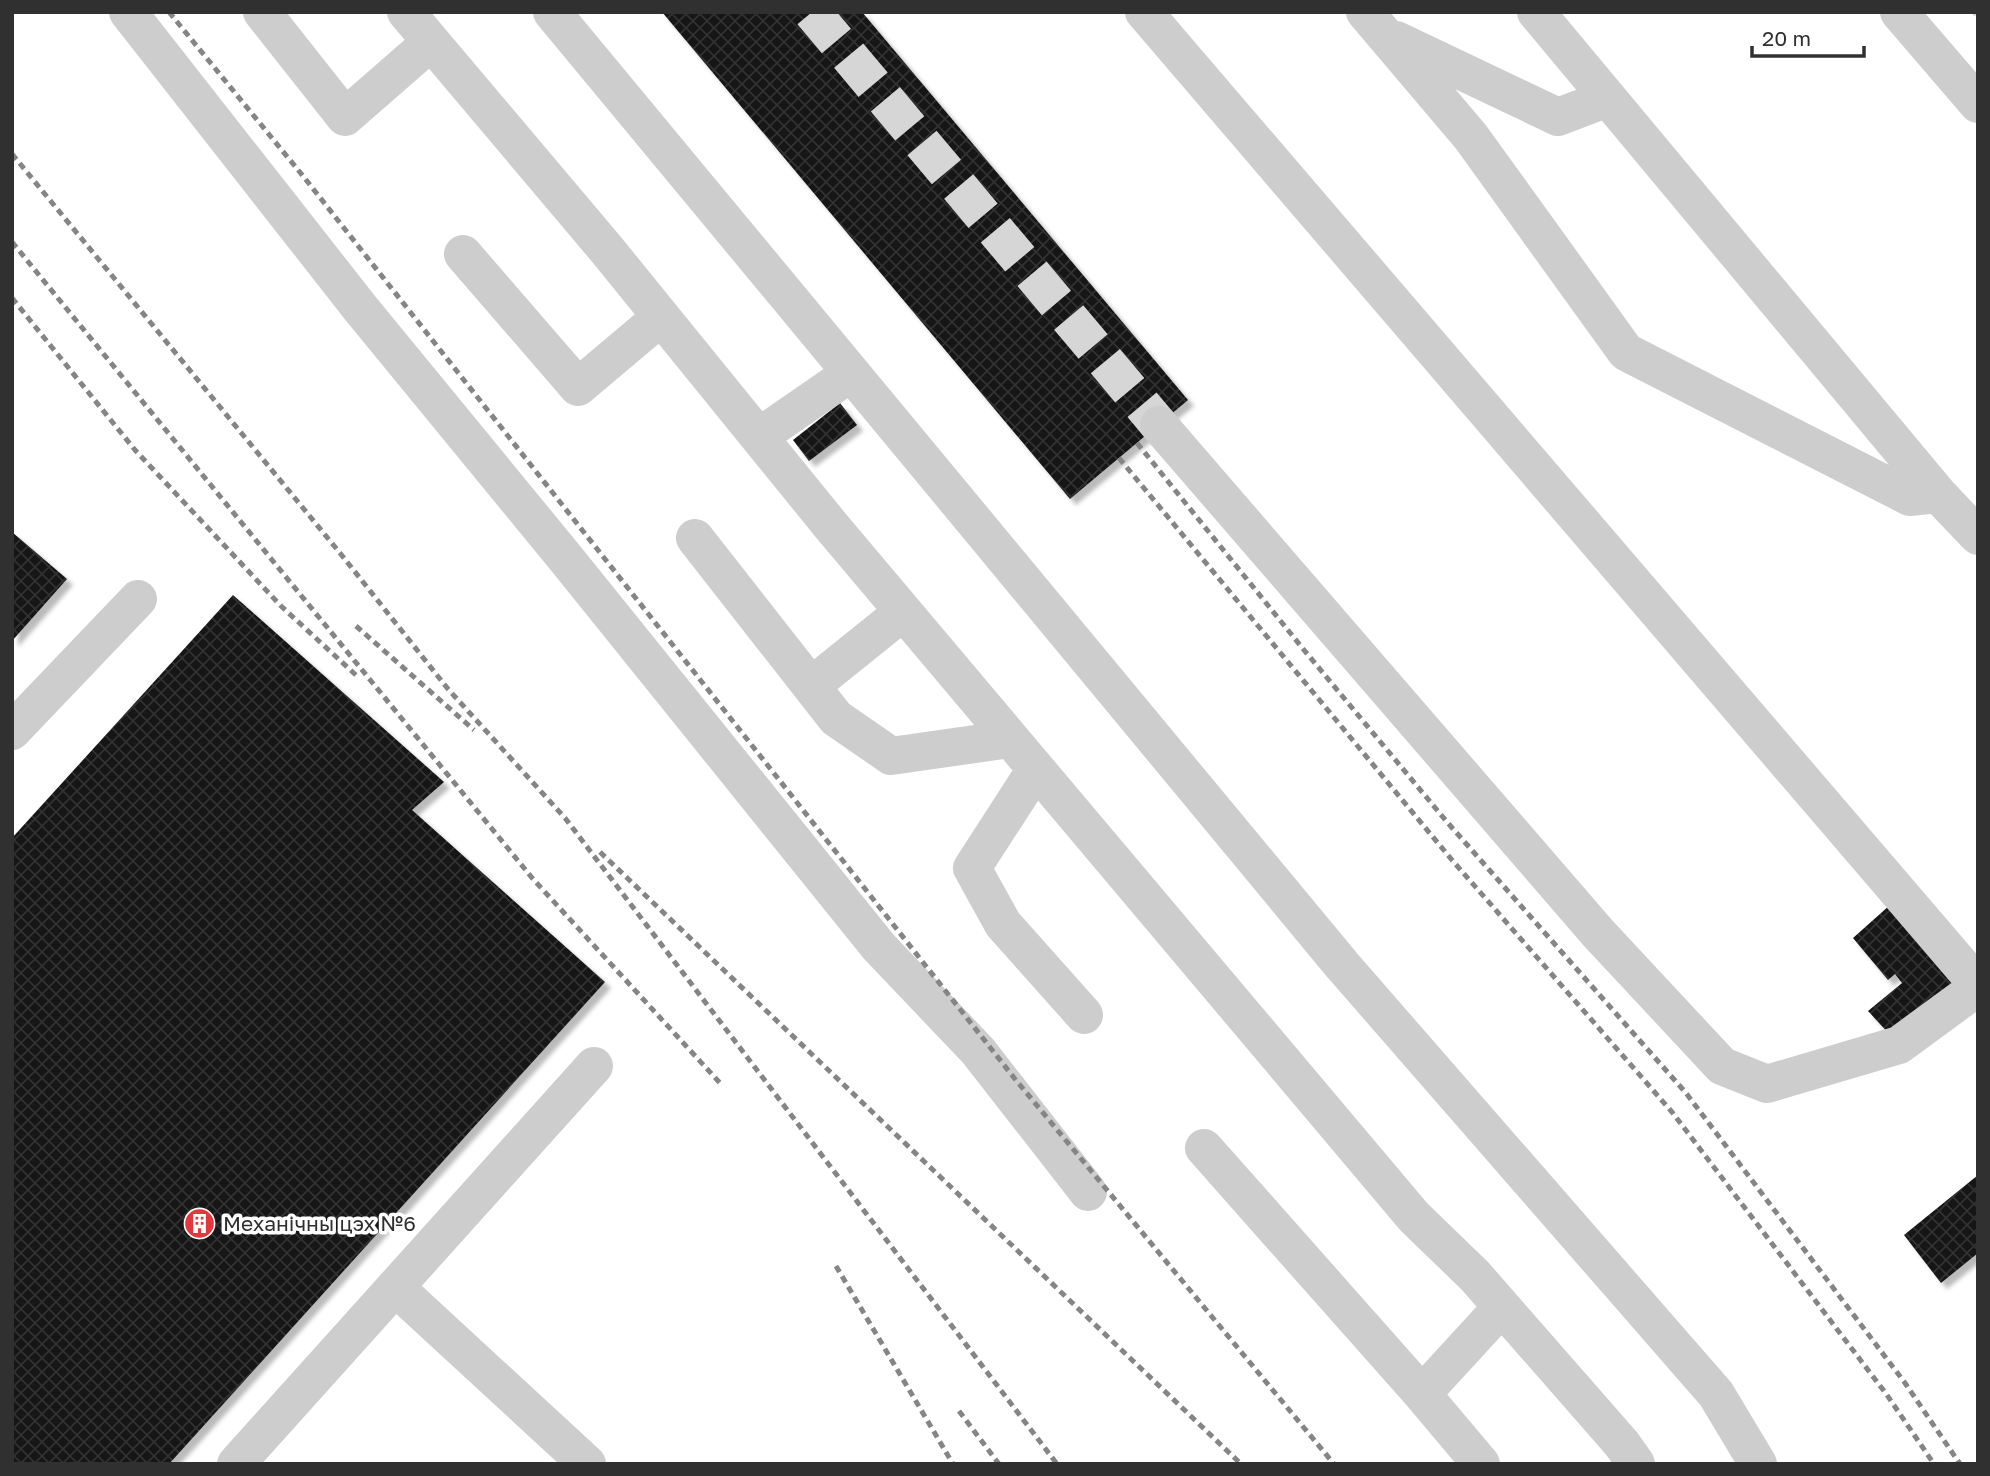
<svg xmlns="http://www.w3.org/2000/svg" width="1990" height="1476" font-family="'Golos Text',sans-serif">
<defs>
<pattern id="building-cross-hatch" width="8" height="8" patternUnits="userSpaceOnUse" patternTransform="scale(1.75)"><rect width="8" height="8" fill="#171717"/><path d="M0 0l8 8M0 8l8-8" fill="none" stroke="#303030"/></pattern>
<filter id="shadow"><feDropShadow dx="6" dy="6" stdDeviation="2" flood-color="#0004"/></filter>
</defs>
<rect width="100%" height="100%" fill="#fff"/>
<!-- building -->
<path fill="url(#building-cross-hatch)" filter="url(#shadow)" d="M 662,12 L 862,12 L 1188,400 L 1070,499 Z
M 840,403 L 857,425 L 809,461 L 793,440 Z
M 12,532 L 67,579 L 12,641 Z
M 233,595 L 444,782 L 412,810 L 605,982 L 169,1464 L 12,1464 L 12,838 Z
M 1890,905 L 1962,984 L 1892,1037 L 1868,1011 L 1902,983 L 1895,974 L 1888,980 L 1853,938 Z
M 1978,1175 L 1978,1253 L 1941,1283 L 1904,1235 Z"/>
<g fill="none" stroke-linecap="round" stroke-linejoin="round">
<!-- minor-tunnel -->
<path stroke="#d6d6d6" stroke-width="38" stroke-dasharray="38 19" stroke-linecap="butt" d="M 812,12 L 1159,425"/>
<!-- path -->
<path stroke="#cdcdcd" stroke-width="4.5" stroke-dasharray="3.5 3.5" stroke-linecap="butt" d="M 1974,12 L 1978,17"/>
<!-- minor -->
<path stroke="#cdcdcd" stroke-width="38" d="M 128,12 L 361,309 L 567,560 L 879,947 L 978,1051 L 1088,1192
M 262,12 L 345,117 L 431,42
M 406,12 L 607,250 L 832,527 L 1414,1217 L 1475,1276 L 1622,1444 L 1636,1464
M 552,12 L 1342,965 L 1716,1394 L 1758,1464
M 1144,12 L 1978,985
M 1365,12 L 1471,137 L 1626,352 L 1910,497 L 1938,494
M 1536,12 L 1938,494 L 1978,536
M 1899,12 L 1978,104
M 1396,40 L 1558,117 L 1608,98
M 463,254 L 578,387 L 661,317
M 1159,425 L 1598,933 L 1722,1066 L 1767,1084 L 1899,1045 L 1978,987
M 760,436 L 851,373
M 695,538 L 836,718 L 891,756 L 1010,739
M 811,686 L 903,612
M 12,731 L 138,599
M 1036,769 L 972,868 L 1003,924 L 1084,1015
M 1204,1148 L 1422,1394 L 1481,1464
M 395,1287 L 587,1464
M 1422,1394 L 1502,1307
M 236,1464 L 594,1066"/>
<!-- rail -->
<path stroke="#858585" stroke-width="5" stroke-dasharray="7 5" stroke-linecap="butt" d="M 169,12 L 303,176 L 1015,1079 L 1334,1464
M 12,154 L 340,553 L 448,689 L 565,818 L 1057,1464
M 12,242 L 533,879 L 720,1083
M 12,298 L 135,450 L 281,606 L 358,677
M 1137,443 L 1304,650 L 1447,822 L 1686,1093 L 1905,1383 L 1960,1464
M 1119,458 L 1452,860 L 1672,1112 L 1887,1395 L 1934,1464
M 356,626 L 474,730
M 600,852 L 1241,1464
M 836,1266 L 953,1464
M 959,1411 L 999,1464"/>
</g>
<!-- icons -->
<defs>
<symbol id="building-disc" viewBox="-11 -11 22 22"><circle r="9.5" fill="#e0383d" stroke="#fff"/><path d="M-4-6H4V6H1V3H-1V6H-4ZM-2.5-4.3h1.7v1.8h-1.7ZM.8-4.3h1.7v1.8H.8ZM-2.5-1h1.7V.8h-1.7ZM.8-1h1.7V.8H.8Z" fill="#fff"/></symbol>
</defs>
<g fill-rule="evenodd">
<use href="#building-disc" x="182" y="1206" width="35" height="35"/>
</g>
<g text-anchor="middle" dominant-baseline="central" stroke-width="7" stroke-linejoin="round" paint-order="stroke">
<!-- poi labels -->
<g font-size="21" fill="#303030" stroke="#fff" text-anchor="start">
<text x="223" y="1223">Механічны цэх №6</text>
</g>
</g>
<!-- border -->
<rect width="1990" height="1476" fill="none" stroke="#303030" stroke-width="28"/>
<!-- scale -->
<path d="M1752 46v10h112v-10" fill="none" stroke="#303030" stroke-width="3.5"/>
<text x="1762" y="46" font-size="21" fill="#303030" stroke="#ffffff" stroke-width="5" paint-order="stroke">20 m</text>
</svg>
